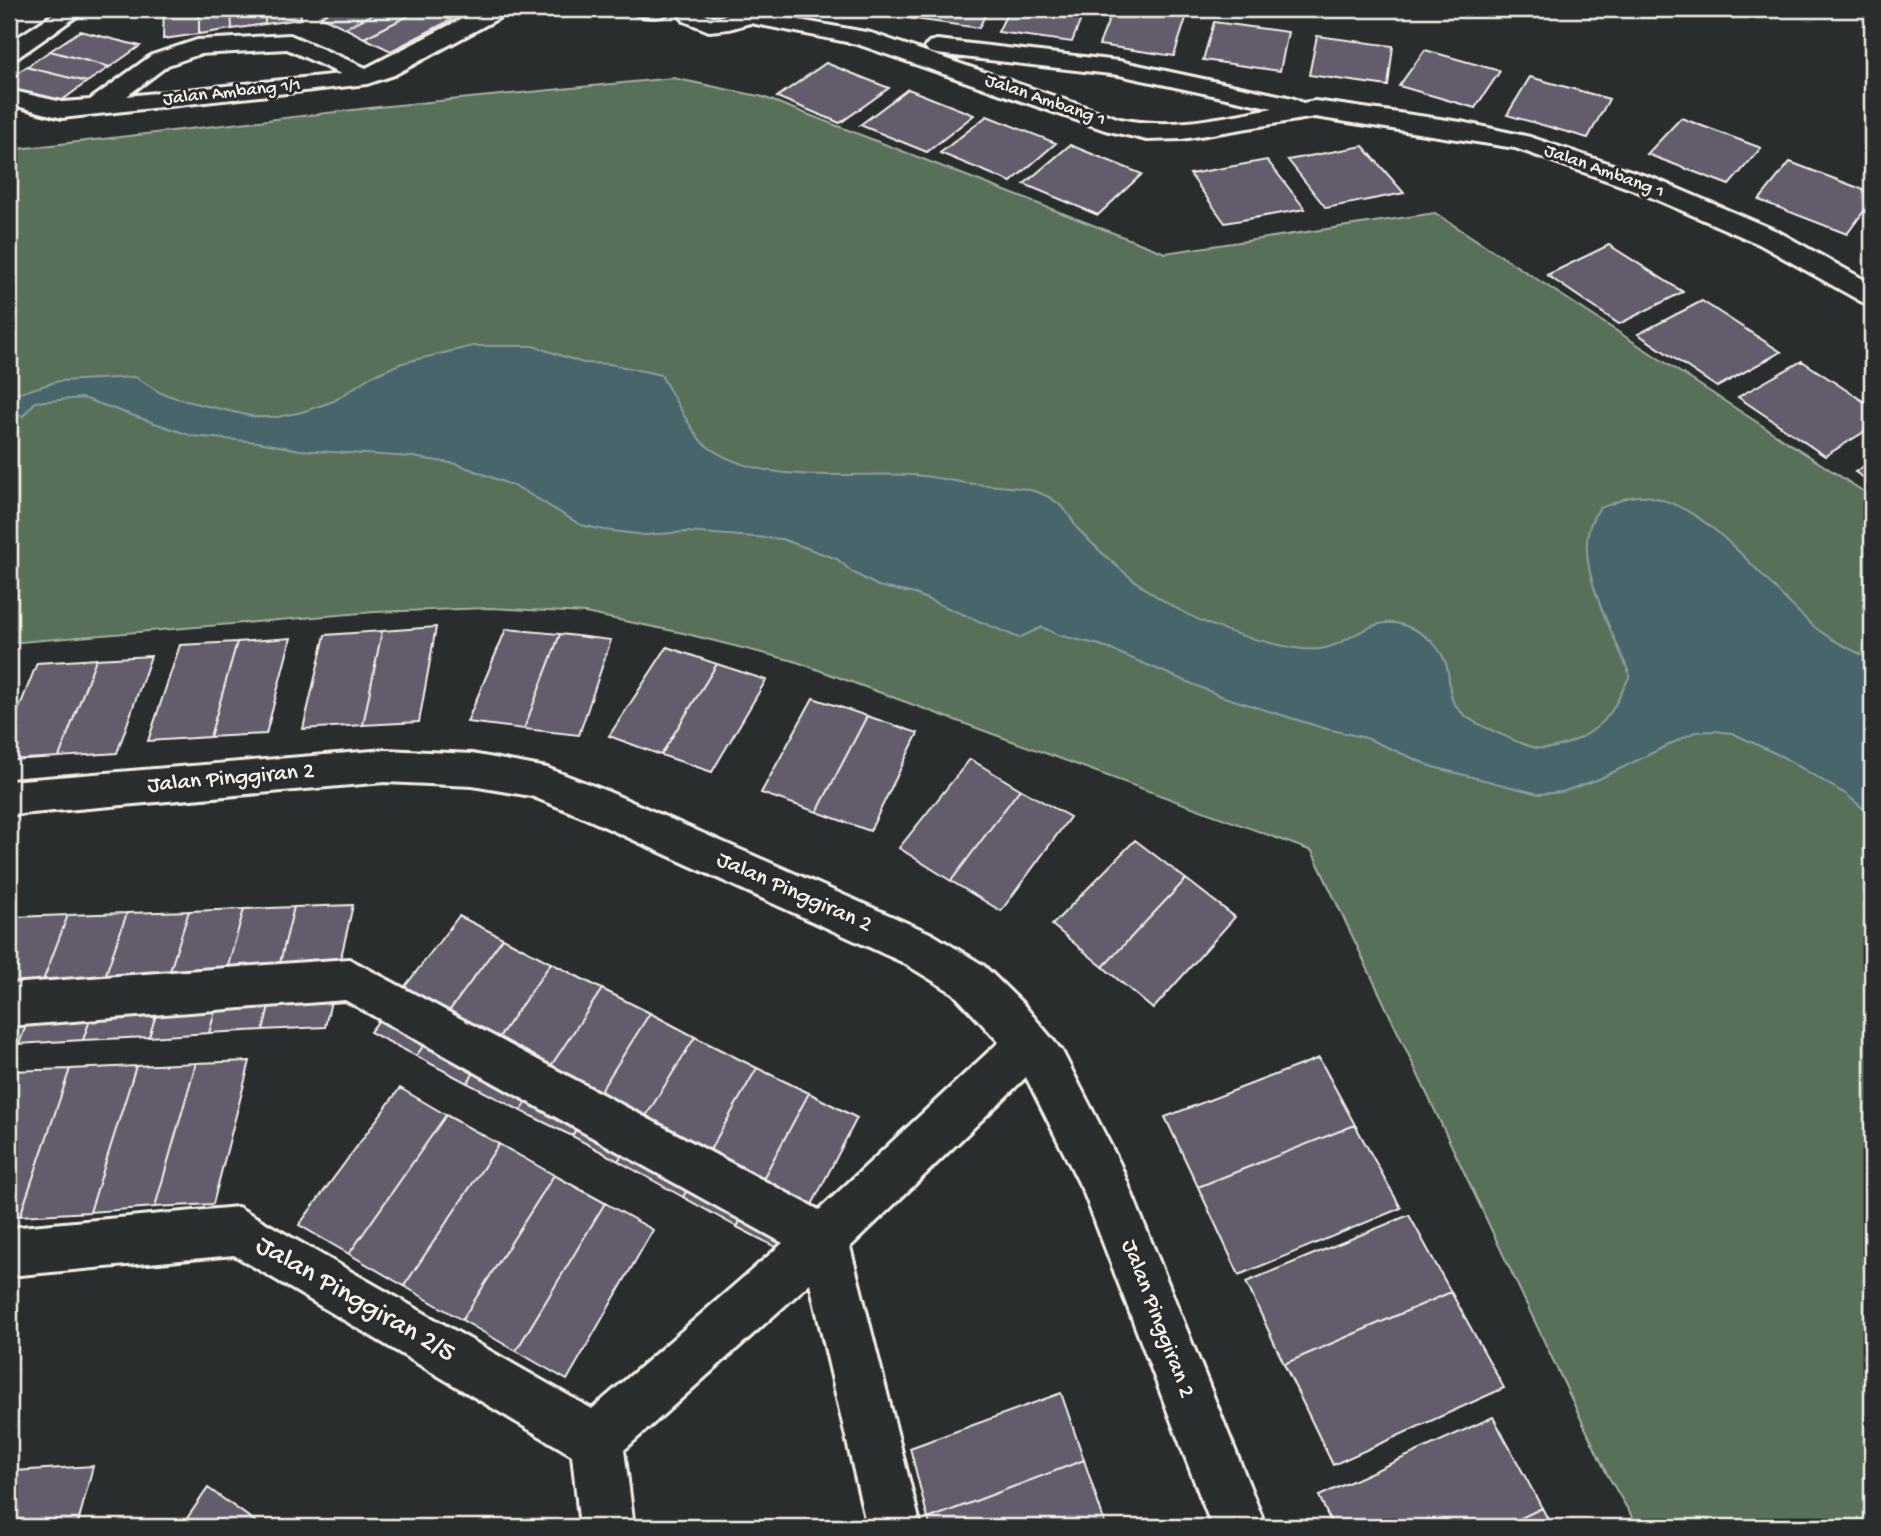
<svg xmlns="http://www.w3.org/2000/svg" width="1881" height="1536" font-family="'Gochi Hand',sans-serif">
<rect width="100%" height="100%" fill="#2a2d2e"/>
<filter id="ink" filterUnits="userSpaceOnUse"><feTurbulence type="fractalNoise" baseFrequency=".0143" numOctaves="2"/><feDisplacementMap in="SourceGraphic" scale="14" xChannelSelector="R" yChannelSelector="G"/><feConvolveMatrix kernelMatrix="1 2 1 2 8 2 1 2 1" color-interpolation-filters="sRGB"/></filter>
<g filter="url(#ink)">
<!-- green -->
<path fill="#596f5a" stroke="#a6b0a1" stroke-width="2" d="M 673,78 L 763,97 L 1165,253 L 1435,213 L 1872,497 L 1872,1527 L 1638,1527 L 1607,1474 L 1312,851 L 794,661 L 683,633 L 585,613 L 490,608 L 374,612 L 9,643 L 9,150 L 378,107 Z"/>
<!-- water -->
<path fill="#47656b" stroke="#8c9d9d" stroke-width="2" d="M 473,346 L 533,346 L 583,363 L 610,364 L 661,375 C 669,389 693,434 703,443 C 759,488 846,471 912,475 C 933,476 954,482 975,484 C 1015,488 1056,484 1076,527 C 1132,586 1187,625 1267,642 C 1283,646 1303,651 1320,649 C 1350,645 1372,614 1403,625 C 1425,632 1444,648 1448,672 C 1450,682 1448,693 1454,703 C 1464,719 1480,725 1496,732 C 1509,738 1522,745 1536,748 C 1561,751 1596,734 1610,713 C 1618,702 1623,688 1630,676 C 1614,630 1563,551 1600,508 C 1615,504 1629,494 1645,496 C 1712,504 1767,588 1816,628 C 1833,642 1853,650 1872,660 L 1872,816 L 1847,795 L 1781,756 L 1732,733 L 1714,731 L 1695,732 L 1599,779 L 1562,792 L 1539,794 L 1433,767 L 1366,738 L 1323,728 L 1221,696 L 1100,645 L 1058,635 L 1042,627 L 1019,638 L 915,594 L 878,586 L 852,572 L 837,559 L 782,539 L 686,532 L 645,535 L 604,530 L 581,525 L 519,488 L 457,464 L 413,457 L 300,450 L 258,442 L 192,436 L 83,398 L 35,402 L 23,416 L 9,411 L 9,396 L 59,381 L 135,377 L 161,393 L 186,401 L 255,417 L 277,417 L 302,412 L 334,401 L 370,377 L 402,363 Z"/>
<!-- building -->
<path fill="#625c6d" stroke="#f4f1e8" stroke-width="2" d="M 164,9 L 199,9 L 199,34 L 163,39 Z
M 199,9 L 231,9 L 232,29 L 199,34 Z
M 231,9 L 265,9 L 265,24 L 232,29 Z
M 265,9 L 300,9 L 301,19 L 265,24 Z
M 334,9 L 383,9 L 345,28 L 320,16 Z
M 383,9 L 422,9 L 364,38 L 345,28 Z
M 422,9 L 451,20 L 391,51 L 364,38 Z
M 838,9 L 898,9 L 893,17 Z
M 913,9 L 988,9 L 979,28 L 907,18 Z
M 1009,9 L 1085,9 L 1072,42 L 998,32 Z
M 1113,9 L 1186,18 L 1174,56 L 1099,45 Z
M 1214,22 L 1288,32 L 1280,71 L 1203,60 Z
M 80,31 L 140,46 L 110,67 L 50,51 Z
M 1317,36 L 1393,46 L 1388,86 L 1309,75 Z
M 1425,50 L 1500,71 L 1475,108 L 1399,86 Z
M 50,51 L 110,67 L 87,82 L 26,67 Z
M 826,63 L 889,88 L 840,123 L 777,97 Z
M 26,67 L 87,82 L 57,104 L 9,91 L 9,78 Z
M 1530,77 L 1609,99 L 1588,138 L 1507,115 Z
M 908,89 L 974,115 L 927,152 L 860,125 Z
M 987,116 L 1056,143 L 1011,182 L 940,153 Z
M 1681,118 L 1761,148 L 1729,185 L 1647,154 Z
M 1070,145 L 1142,174 L 1098,215 L 1024,184 Z
M 1363,146 L 1404,193 L 1326,208 L 1288,160 Z
M 1267,160 L 1305,209 L 1225,223 L 1190,174 Z
M 1790,162 L 1872,193 L 1872,200 L 1847,234 L 1759,200 Z
M 1609,245 L 1683,292 L 1619,324 L 1547,275 Z
M 1702,301 L 1781,352 L 1717,387 L 1638,334 Z
M 1802,361 L 1872,407 L 1872,427 L 1825,456 L 1738,397 Z
M 1872,461 L 1872,483 L 1855,472 Z
M 436,627 L 419,722 L 363,725 L 382,631 Z
M 506,629 L 560,634 L 524,729 L 467,722 Z
M 382,631 L 363,725 L 303,729 L 325,635 Z
M 560,634 L 611,640 L 579,735 L 524,729 Z
M 291,638 L 266,734 L 210,737 L 237,642 Z
M 237,642 L 210,737 L 148,741 L 180,645 Z
M 667,647 L 717,664 L 661,755 L 609,736 Z
M 151,656 L 117,753 L 59,757 L 96,659 Z
M 96,659 L 59,757 L 9,760 L 9,734 L 37,663 Z
M 717,664 L 766,680 L 712,772 L 661,755 Z
M 813,698 L 867,716 L 817,812 L 761,793 Z
M 867,716 L 918,733 L 870,831 L 817,812 Z
M 970,759 L 1020,789 L 951,881 L 899,848 Z
M 1020,789 L 1070,817 L 1001,911 L 951,881 Z
M 1135,840 L 1186,879 L 1103,967 L 1052,925 Z
M 1186,879 L 1235,917 L 1153,1009 L 1103,967 Z
M 353,905 L 325,1027 L 263,1030 L 294,907 Z
M 294,907 L 263,1030 L 209,1033 L 244,909 Z
M 244,909 L 209,1033 L 149,1037 L 189,911 Z
M 189,911 L 149,1037 L 83,1040 L 127,913 Z
M 127,913 L 83,1040 L 19,1044 L 68,915 Z
M 68,915 L 19,1044 L 9,1044 L 9,929 L 14,917 Z
M 459,916 L 503,938 L 416,1056 L 370,1032 Z
M 503,938 L 551,963 L 467,1083 L 416,1056 Z
M 551,963 L 602,989 L 521,1111 L 467,1083 Z
M 602,989 L 650,1013 L 572,1136 L 521,1111 Z
M 650,1013 L 695,1037 L 618,1161 L 572,1136 Z
M 695,1037 L 757,1068 L 683,1197 L 618,1161 Z
M 1319,1058 L 1355,1125 L 1198,1187 L 1165,1117 Z
M 250,1061 L 213,1204 L 155,1207 L 196,1063 Z
M 196,1063 L 155,1207 L 90,1212 L 136,1066 Z
M 136,1066 L 90,1212 L 20,1216 L 70,1069 Z
M 757,1068 L 809,1093 L 737,1227 L 683,1197 Z
M 70,1069 L 20,1216 L 9,1217 L 9,1071 Z
M 400,1088 L 446,1115 L 349,1254 L 299,1225 Z
M 809,1093 L 857,1118 L 787,1253 L 737,1227 Z
M 446,1115 L 499,1144 L 404,1286 L 349,1254 Z
M 1355,1125 L 1401,1208 L 1239,1275 L 1198,1187 Z
M 499,1144 L 554,1175 L 462,1320 L 404,1286 Z
M 554,1175 L 605,1203 L 516,1351 L 462,1320 Z
M 605,1203 L 653,1230 L 567,1380 L 516,1351 Z
M 1409,1215 L 1451,1292 L 1284,1364 L 1246,1282 Z
M 1451,1292 L 1504,1388 L 1333,1465 L 1284,1364 Z
M 1061,1393 L 1084,1460 L 928,1519 L 910,1448 Z
M 1493,1417 L 1542,1508 L 1502,1527 L 1333,1527 L 1319,1496 Z
M 1084,1460 L 1106,1527 L 931,1527 L 928,1519 Z
M 93,1466 L 77,1527 L 9,1527 L 9,1488 L 14,1471 Z
M 208,1488 L 260,1525 L 258,1527 L 181,1527 Z
M 1542,1508 L 1552,1527 L 1502,1527 Z"/>
<g fill="none" stroke-linecap="round" stroke-linejoin="round">
<defs>
<path id="minor" d="M 61,9 L 87,9 L 17,58 L 9,60 L 9,43 Z
M 481,9 L 509,9 L 506,14 L 394,75 L 367,84 L 62,118 L 9,104 L 9,90 L 62,102 L 90,100 L 152,55 L 197,40 L 290,35 L 366,68 ZM 287,49 L 341,74 L 127,96 L 168,65 L 200,54 Z
M 633,9 L 673,9 C 666,20 647,17 636,14 Z
M 676,9 L 698,9 L 708,16 L 719,17 L 741,9 L 765,9 L 763,12 L 777,16 L 871,33 L 1120,119 C 1172,130 1222,117 1273,108 L 1119,75 L 937,54 L 929,52 L 925,47 L 929,42 L 937,40 L 1119,61 L 1292,98 L 1303,103 L 1315,101 L 1461,122 L 1530,137 L 1655,179 L 1779,232 L 1872,284 L 1872,305 L 1862,302 L 1759,244 L 1637,191 L 1515,148 L 1315,117 L 1182,139 L 1147,140 L 1105,130 L 857,44 L 750,23 L 729,29 L 709,31 L 684,21 Z
M 385,750 L 472,754 L 547,768 L 609,792 L 932,934 L 983,965 L 1023,1004 L 1062,1051 L 1120,1164 L 1266,1527 L 1212,1527 L 1084,1193 L 1026,1077 L 850,1247 L 921,1527 L 867,1527 L 810,1283 L 624,1450 L 634,1527 L 580,1527 L 572,1455 L 234,1255 L 9,1276 L 9,1228 L 238,1207 L 592,1409 L 783,1243 L 345,1000 L 9,1026 L 9,984 L 349,959 L 819,1210 L 999,1042 L 953,993 L 902,962 L 581,816 L 531,796 L 472,786 L 385,782 L 9,815 L 9,781 Z"/>
</defs>
<!-- minor casing -->
<use href="#minor" stroke="#f4f1e8" stroke-width="6"/>
<!-- minor -->
<use href="#minor" fill="#2a2d2e" fill-rule="evenodd"/>
</g>
</g>
<g text-anchor="middle" dominant-baseline="central" stroke-width="6" stroke-linejoin="round" paint-order="stroke">
<!-- far-street labels -->
<g font-size="19" fill="#f4f1e8" stroke="#2a2d2e">
<text transform="translate(232 93) rotate(-6)">Jalan Ambang 1/1</text>
<text transform="translate(1045 101) rotate(19)">Jalan Ambang 1</text>
<text transform="translate(1604 172) rotate(20)">Jalan Ambang 1</text>
</g>
<!-- street labels -->
<g font-size="23" fill="#f4f1e8" stroke="#2a2d2e">
<text transform="translate(231 779) rotate(-5)">Jalan Pinggiran 2</text>
<text transform="translate(794 893) rotate(24)">Jalan Pinggiran 2</text>
<text transform="translate(1157 1319) rotate(69)">Jalan Pinggiran 2</text>
</g>
<!-- near-street labels -->
<g font-size="28" fill="#f4f1e8" stroke="#2a2d2e">
<text transform="translate(355 1300) rotate(30)">Jalan Pinggiran 2/5</text>
</g>
</g>
<!-- margin -->
<rect width="1881" height="1536" fill="none" stroke="#2a2d2e" stroke-width="35"/>
<rect x="18" y="18" width="1846" height="1501" fill="none" stroke="#f4f1e8" stroke-width="2.5" filter="url(#ink)"/>
</svg>
